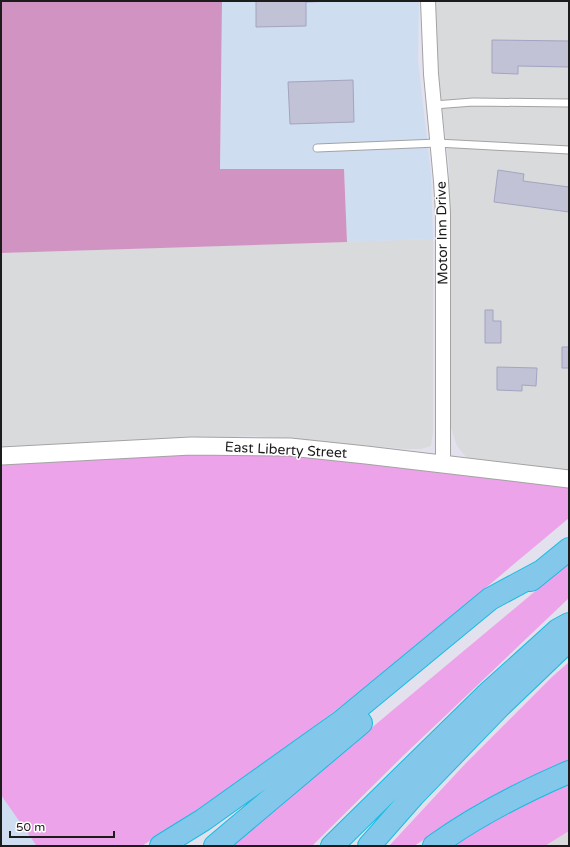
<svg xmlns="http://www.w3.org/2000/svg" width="570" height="847" font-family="'Varela Round',sans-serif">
<rect width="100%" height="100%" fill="#e4e1ee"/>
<!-- residential -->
<path fill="#d9dadb" d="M 435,1 L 569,1 L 569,472 L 466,457 L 457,446 L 451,428 L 450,206 L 449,165 L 438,75 L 436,32 Z
M 433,239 L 433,432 L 431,446 L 421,449 L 405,449 L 255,436 L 1,446 L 1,253 Z
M 569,831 L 569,846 L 545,846 Z"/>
<!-- commercial -->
<path fill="#cfddf1" d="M 222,1 L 419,1 L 418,60 L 431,174 L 433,239 L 347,242 L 344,169 L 220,170 Z
M 1,795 L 37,845 L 36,846 L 1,846 Z"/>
<!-- grass -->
<path fill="#eca3e9" d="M 240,453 L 332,457 L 569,487 L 569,518 L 366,688 L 242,780 L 142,846 L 36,846 L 36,845 L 1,795 L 1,463 L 149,455 Z
M 569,563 L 569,598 L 404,755 L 312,846 L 230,846 Z
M 569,662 L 569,761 L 507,789 L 480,803 L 414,846 L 389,846 L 465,764 L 553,676 Z
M 569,782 L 569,831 L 545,846 L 449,846 L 476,828 Z"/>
<!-- forest -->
<path fill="#d093c2" d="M 1,1 L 222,1 L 220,169 L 344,169 L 347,242 L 1,253 Z"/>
<!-- building -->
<path fill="#c1c2d5" stroke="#a3a4c1" d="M 256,1 L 336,1 L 306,2 L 306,26 L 256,27 Z
M 492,40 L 569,41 L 569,67 L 518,66 L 518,74 L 492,73 Z
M 353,80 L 354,122 L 290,124 L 288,82 Z
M 498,170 L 524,174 L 523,181 L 569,187 L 569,212 L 494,202 Z
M 485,310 L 493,310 L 493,321 L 501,321 L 501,343 L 485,343 Z
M 562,347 L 569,347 L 569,368 L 562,368 Z
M 497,367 L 537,368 L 536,386 L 522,385 L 522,391 L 497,390 Z"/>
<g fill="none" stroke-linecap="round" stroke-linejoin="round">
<defs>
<path id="service" d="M 434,105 L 473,102 L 569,103
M 317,148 L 437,143 L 569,150"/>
<path id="minor" d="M 428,1 L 431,74 L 441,181 L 443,213 L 443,465"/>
<path id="tertiary" d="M 1,456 L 191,446 L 290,447 L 366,455 L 569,479"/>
<path id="motorway" d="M 531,580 L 569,549
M 161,846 L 203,820 L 342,721 L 490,599 L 542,571
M 215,846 L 361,723
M 332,846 L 485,696 L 558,630 L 569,624
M 369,846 L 413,796 L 499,707 L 569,640
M 434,846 C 477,815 520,793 569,772"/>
</defs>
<!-- service casing -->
<use href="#service" stroke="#a3a3a3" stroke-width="9"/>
<!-- minor casing -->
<use href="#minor" stroke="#a3a3a3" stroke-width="16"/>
<!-- tertiary casing -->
<use href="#tertiary" stroke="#a3a3a3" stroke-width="19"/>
<!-- motorway casing -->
<use href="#motorway" stroke="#19bce1" stroke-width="24"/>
<!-- service -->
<use href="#service" stroke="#fff" stroke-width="7"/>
<!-- minor -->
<use href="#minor" stroke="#fff" stroke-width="14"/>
<!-- tertiary -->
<use href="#tertiary" stroke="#fff" stroke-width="17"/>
<!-- motorway -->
<use href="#motorway" stroke="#83c7eb" stroke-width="22"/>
</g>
<g text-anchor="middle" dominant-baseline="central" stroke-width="3" stroke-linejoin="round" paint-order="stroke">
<!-- street labels -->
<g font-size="14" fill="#1c1c1c" stroke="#fff">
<text transform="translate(442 233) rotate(-91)">Motor Inn Drive</text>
<text transform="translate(286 450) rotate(3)">East Liberty Street</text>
</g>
</g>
<!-- border -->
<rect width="570" height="847" fill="none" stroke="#1c1c1c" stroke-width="4"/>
<!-- scale -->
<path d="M10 831v6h104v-6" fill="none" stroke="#1c1c1c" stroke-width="2"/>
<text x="16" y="831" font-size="12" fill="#1c1c1c" stroke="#ffffff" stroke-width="3" paint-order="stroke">50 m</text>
</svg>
